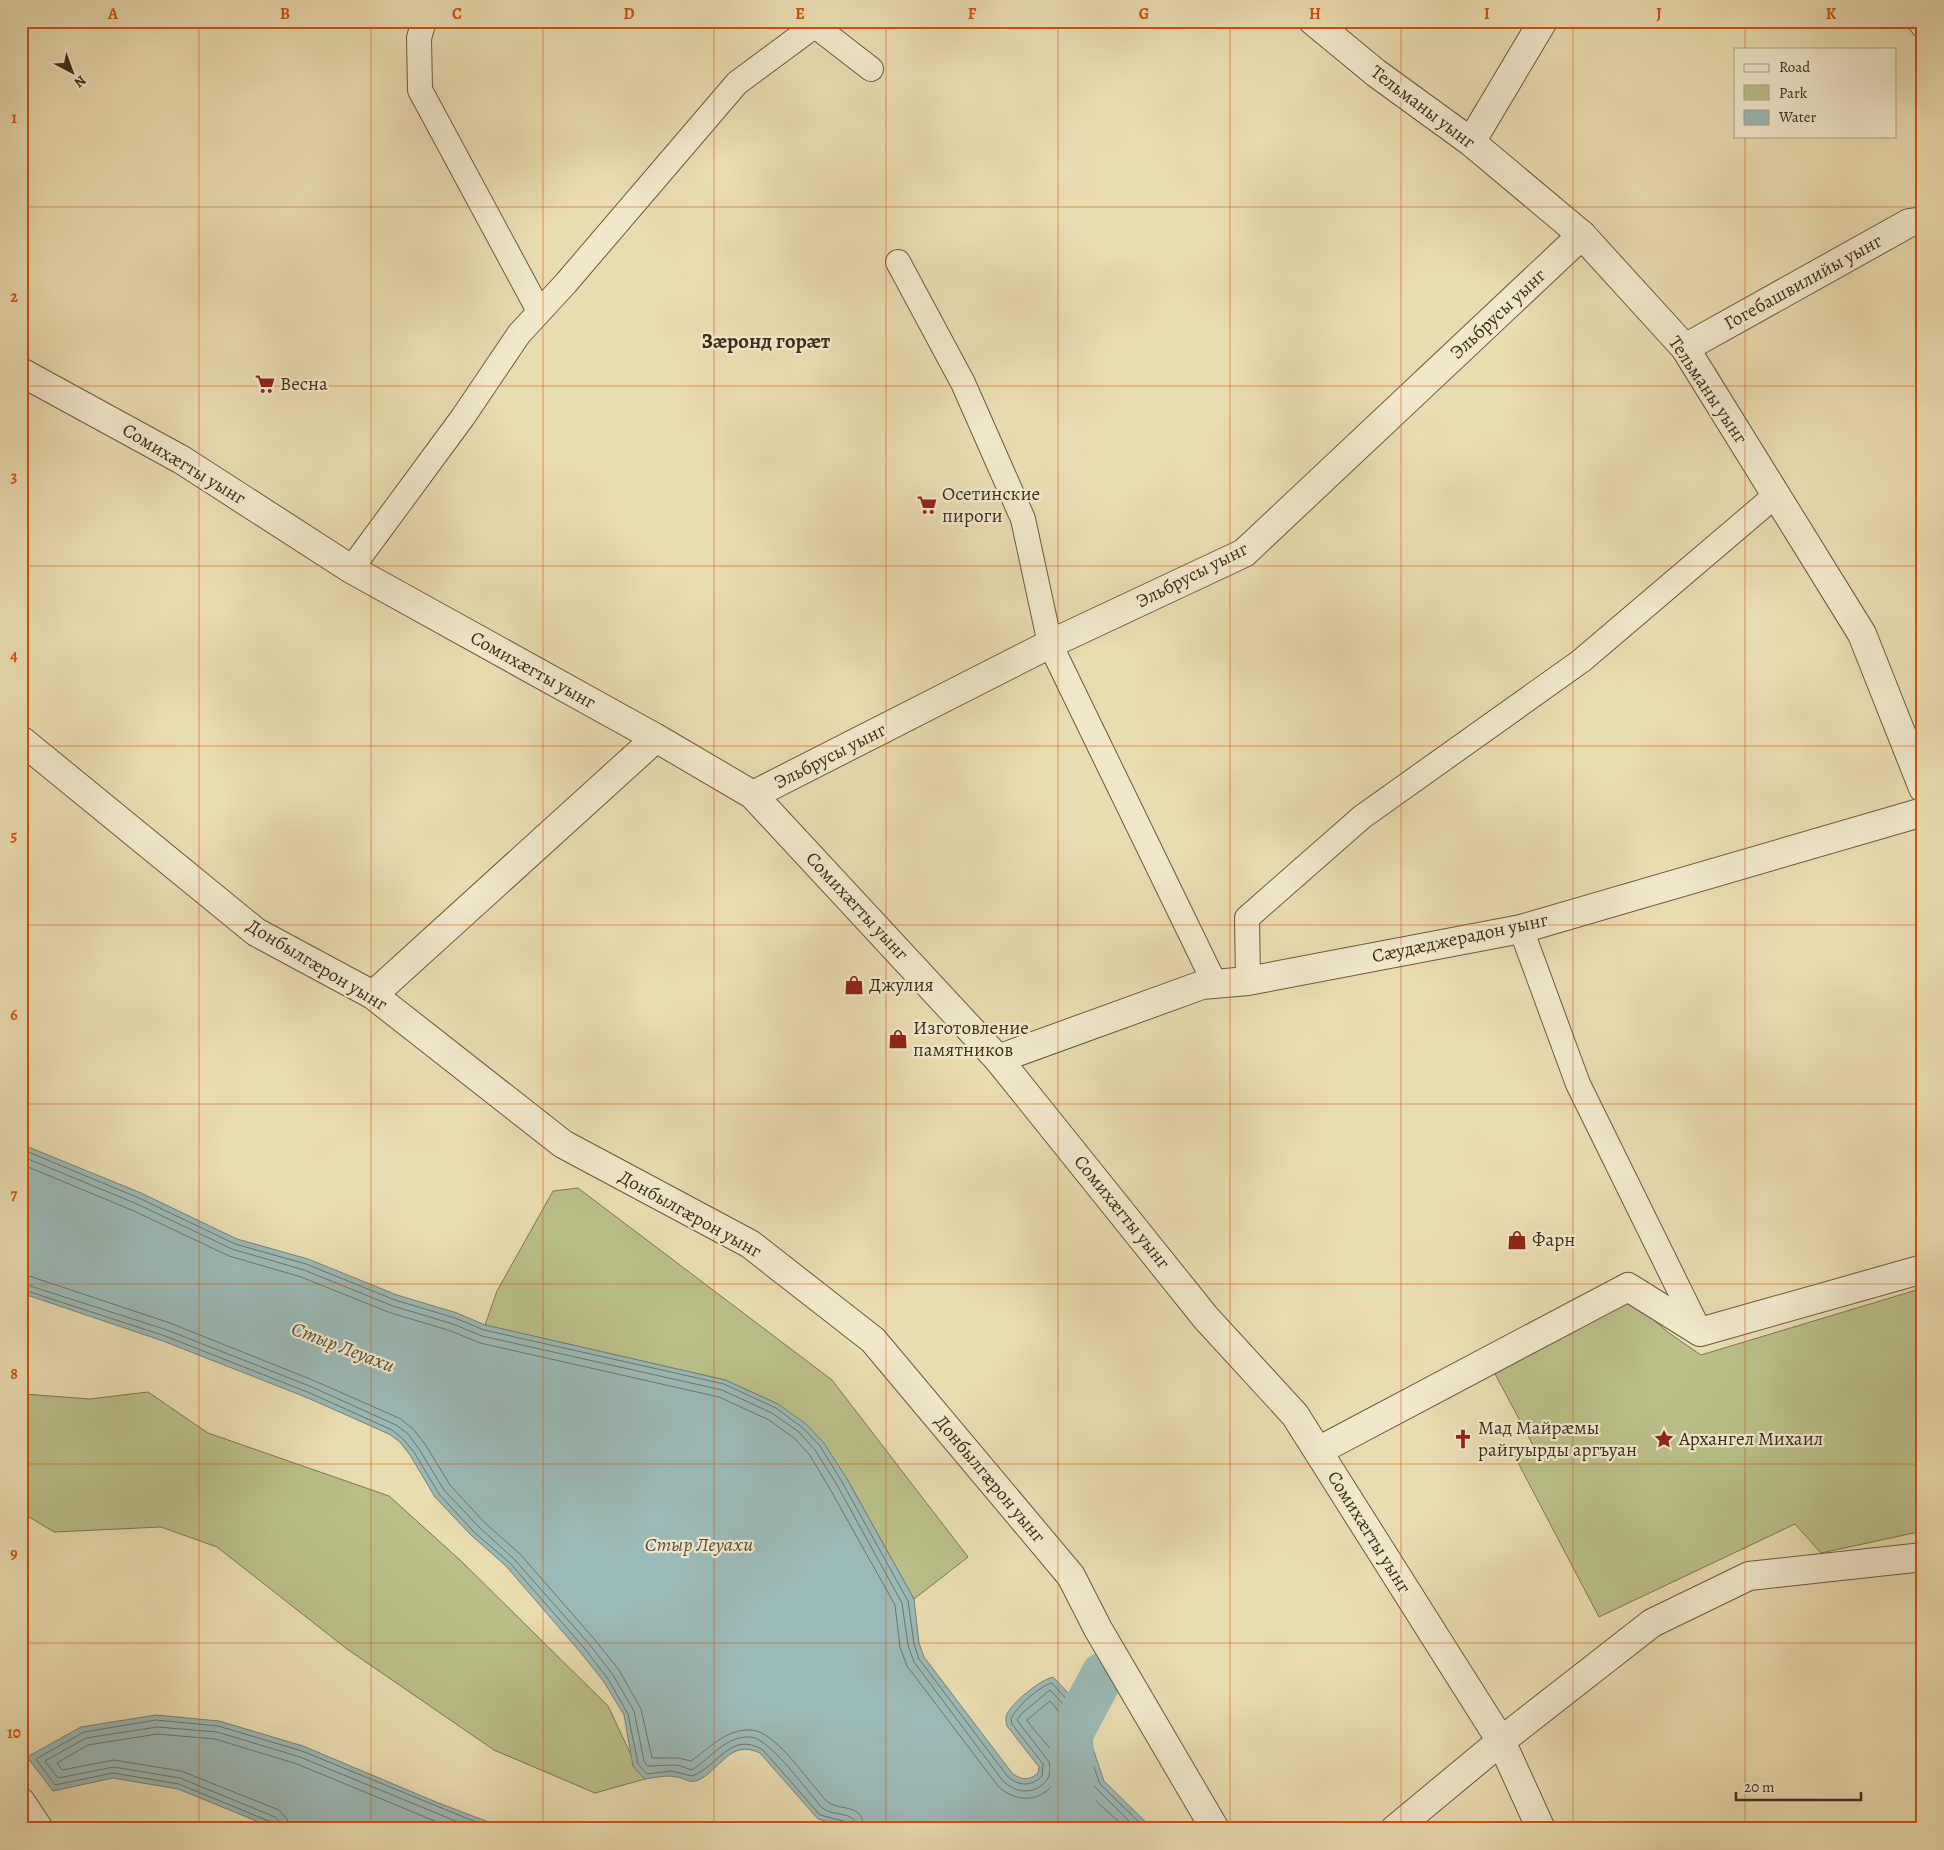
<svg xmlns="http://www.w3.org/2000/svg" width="1944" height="1850" font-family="Alegreya,serif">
<rect width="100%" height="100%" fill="#eadcb1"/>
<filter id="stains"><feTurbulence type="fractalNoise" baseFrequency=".004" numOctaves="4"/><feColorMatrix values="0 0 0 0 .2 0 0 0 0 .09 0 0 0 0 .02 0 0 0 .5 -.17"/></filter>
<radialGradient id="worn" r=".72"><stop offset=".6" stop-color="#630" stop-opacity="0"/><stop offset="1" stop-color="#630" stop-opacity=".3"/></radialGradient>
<!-- green -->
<path fill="#babf89" stroke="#7b7652" d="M 578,1188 L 832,1380 L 968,1557 L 914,1599 L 847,1479 L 778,1404 L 725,1380 L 485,1325 L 497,1291 L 553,1191 Z
M 1923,1288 L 1923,1531 L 1821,1553 L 1795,1524 L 1599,1617 L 1515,1457 L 1534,1447 L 1494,1372 L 1629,1299 L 1669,1333 L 1701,1355 Z
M 21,1392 L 23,1394 L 90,1399 L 148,1392 L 208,1433 L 389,1496 L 460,1560 L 608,1706 L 632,1757 L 633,1766 L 645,1779 L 595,1793 L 494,1750 L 347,1649 L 217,1547 L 161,1527 L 54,1532 L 21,1512 Z"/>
<!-- water -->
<path fill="#9bb9b6" stroke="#758178" d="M 21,1144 L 141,1193 L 237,1239 L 308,1259 L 397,1295 L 457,1313 L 485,1325 L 725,1380 L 778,1404 L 806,1424 L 824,1443 L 847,1479 L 914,1599 L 919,1643 L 924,1657 L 1012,1773 C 1021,1780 1029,1781 1038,1773 L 1039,1767 L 1007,1726 C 1006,1721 1005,1718 1007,1714 C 1013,1702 1040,1680 1053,1677 L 1073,1698 L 1082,1717 L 1104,1781 L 1153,1829 L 854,1829 L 818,1819 L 760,1753 C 729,1738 720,1772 696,1781 C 689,1783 684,1778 677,1777 C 667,1775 656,1777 645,1779 L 633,1766 L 624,1715 L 604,1682 L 581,1653 L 506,1566 L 471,1535 L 435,1497 L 410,1455 L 400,1442 L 389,1434 L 308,1398 L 163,1341 L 21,1293 Z
M 156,1715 L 219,1721 L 303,1746 L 436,1802 L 507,1829 L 276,1829 L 178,1789 L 113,1778 L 53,1791 L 27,1757 L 81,1727 Z"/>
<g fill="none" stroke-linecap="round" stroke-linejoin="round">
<!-- shore -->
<path stroke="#6c7468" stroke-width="1" d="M 21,1149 L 139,1198 L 235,1244 L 306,1264 L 395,1300 L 455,1318 L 484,1330 L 724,1384 L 776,1408 L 803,1428 L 820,1446 L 842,1482 L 908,1601 L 914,1644 L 919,1659 L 1008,1777 C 1020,1786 1031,1787 1042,1776 L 1043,1764 L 1012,1724 L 1011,1719 C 1015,1708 1041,1685 1052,1683 L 1068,1701 L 1077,1719 L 1100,1784 L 1146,1829
M 21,1156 L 137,1204 L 232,1249 L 304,1270 L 393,1306 L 453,1324 L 482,1336 L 722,1390 L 772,1413 L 799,1432 L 815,1450 L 837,1485 L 902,1603 L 908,1645 L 914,1662 L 1003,1781 C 1009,1786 1016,1791 1025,1791 C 1041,1791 1054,1778 1049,1762 L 1017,1720 L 1021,1714 L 1050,1690 L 1063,1704 L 1071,1721 L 1095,1787 L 1137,1829
M 21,1164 L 134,1211 L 229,1256 L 301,1277 L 391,1313 L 451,1331 L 480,1343 L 719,1397 L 769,1420 L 794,1438 L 809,1454 L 830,1489 L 895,1605 L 900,1647 L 907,1666 L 998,1786 C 1004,1792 1013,1797 1022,1798 C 1042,1801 1063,1782 1057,1762 C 1052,1746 1035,1734 1027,1720 L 1050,1701 C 1073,1724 1072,1762 1088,1790 C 1095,1803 1116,1818 1127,1829
M 21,1275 L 29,1276 L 170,1323 L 315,1381 L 401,1419 L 413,1429 L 425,1444 L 450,1485 L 484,1522 L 520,1554 L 595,1640 L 619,1670 L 641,1709 L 652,1758 L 678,1758 L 691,1761 C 710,1748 725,1729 751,1730 C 774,1731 803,1774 818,1791 C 821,1794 824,1800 828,1802 C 842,1812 863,1802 864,1829
M 21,1283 L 167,1330 L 312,1387 L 396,1425 L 408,1434 L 419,1449 L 444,1490 L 479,1527 L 514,1559 L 590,1645 L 613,1675 L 634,1711 L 644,1761 L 647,1766 L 677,1765 L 692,1770 C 711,1758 726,1735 751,1737 C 769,1739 801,1783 814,1798 C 817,1801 820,1807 824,1809 C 835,1817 856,1810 857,1829
M 21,1289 L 165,1336 L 310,1393 L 392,1430 L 403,1439 L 414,1452 L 439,1494 L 474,1532 L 510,1563 L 585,1649 L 608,1679 L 628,1714 L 638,1764 L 647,1774 L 671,1771 L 692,1776 C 718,1767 730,1730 763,1750 L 820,1815 L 847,1822 L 850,1825 L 850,1829
M 275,1829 L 274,1825 L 271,1822 L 179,1784 L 113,1773 L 55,1785 L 36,1759 L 84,1732 L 156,1720 L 218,1726 L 302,1751 L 493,1829
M 281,1829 L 280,1822 L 275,1817 L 180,1778 L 114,1767 L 58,1778 L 45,1761 L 86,1738 L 157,1727 L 217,1732 L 300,1757 L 475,1829
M 289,1829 L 287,1819 L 279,1810 L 181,1771 L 114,1760 L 62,1770 L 57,1763 L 88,1745 L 157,1734 L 215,1739 L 297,1764 L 454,1829"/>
<!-- canal -->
<path stroke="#9bb9b6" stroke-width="44" d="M 1074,1829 L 1071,1734 L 1103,1674"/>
<defs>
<path id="service" d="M 424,21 L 419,38 L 420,90 L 539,311
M 809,21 L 871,69
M 1919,21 L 1923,26
M 898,262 L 963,383 L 1023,519 L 1050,644 L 1215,984
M 351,569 L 463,417 L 519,334 L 566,283 L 737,83 L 814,26
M 1521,929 L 1578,1084 L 1700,1332
M 1248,981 L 1247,918 L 1362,817 L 1581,661 L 1776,495"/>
<path id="minor" d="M 1685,348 L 1909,223 L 1923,221
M 21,372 L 182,460 L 351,569 L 656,738 L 753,795 L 998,1059 L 1206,1318 L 1295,1415 L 1501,1741
M 21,740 L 256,932 L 373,995 L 563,1144 L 750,1244 L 873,1340 L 1071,1576 L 1098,1629 L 1215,1829
M 753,795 L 1050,644 L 1244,553 L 1582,235
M 373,995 L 656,738
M 998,1059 L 1202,985 L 1248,981 L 1521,929 L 1923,812
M 1318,1451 L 1628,1287 L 1700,1332 L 1923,1269
M 21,1802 L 39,1829"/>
<path id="tertiary" d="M 1313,21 L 1376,73 L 1471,142 L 1582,235 L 1685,348 L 1862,634 L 1923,788
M 1471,142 L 1543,21
M 1501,1741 L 1541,1829
M 1395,1829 L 1501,1741 L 1652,1623 L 1749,1576 L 1923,1557"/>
</defs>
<!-- service casing -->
<use href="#service" stroke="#685a40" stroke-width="26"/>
<!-- minor casing -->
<use href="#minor" stroke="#685a40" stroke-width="30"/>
<!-- tertiary casing -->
<use href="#tertiary" stroke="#685a40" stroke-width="30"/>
<!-- service -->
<use href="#service" stroke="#f1e8cc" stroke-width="24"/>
<!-- minor -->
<use href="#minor" stroke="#f1e8cc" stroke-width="28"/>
<!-- tertiary -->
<use href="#tertiary" stroke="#f1e8cc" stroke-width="28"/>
</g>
<!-- grid -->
<path fill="none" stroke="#ce530e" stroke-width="1" stroke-opacity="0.55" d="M 199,21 L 199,1829M 371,21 L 371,1829M 543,21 L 543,1829M 714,21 L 714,1829M 886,21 L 886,1829M 1058,21 L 1058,1829M 1230,21 L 1230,1829M 1401,21 L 1401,1829M 1573,21 L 1573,1829M 1745,21 L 1745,49M 1745,136 L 1745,1829M 21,207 L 1923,207M 21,386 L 1923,386M 21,566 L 1923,566M 21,746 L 1923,746M 21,925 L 1923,925M 21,1104 L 1923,1104M 21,1284 L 1923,1284M 21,1464 L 1923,1464M 21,1643 L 1923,1643"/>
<!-- icons -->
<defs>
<symbol id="supermarket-bare" viewBox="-9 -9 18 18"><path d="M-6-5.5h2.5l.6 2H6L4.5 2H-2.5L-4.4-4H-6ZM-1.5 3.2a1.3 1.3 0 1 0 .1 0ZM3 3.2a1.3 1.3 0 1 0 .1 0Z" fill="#8f2418" stroke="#f1e8cc" stroke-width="2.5" paint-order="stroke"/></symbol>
<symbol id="shop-bare" viewBox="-9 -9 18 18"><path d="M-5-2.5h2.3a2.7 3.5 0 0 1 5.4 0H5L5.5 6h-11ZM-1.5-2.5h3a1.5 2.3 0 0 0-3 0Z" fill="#8f2418" stroke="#f1e8cc" stroke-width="2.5" paint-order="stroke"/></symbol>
<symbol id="church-bare" viewBox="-9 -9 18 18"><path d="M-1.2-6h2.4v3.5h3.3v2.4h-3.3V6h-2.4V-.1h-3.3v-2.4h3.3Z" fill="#8f2418" stroke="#f1e8cc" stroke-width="2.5" paint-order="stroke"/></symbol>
<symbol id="sight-bare" viewBox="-9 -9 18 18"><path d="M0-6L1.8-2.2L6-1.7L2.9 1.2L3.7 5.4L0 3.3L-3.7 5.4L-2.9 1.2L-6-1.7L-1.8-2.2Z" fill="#8f2418" stroke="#f1e8cc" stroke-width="2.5" paint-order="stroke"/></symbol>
</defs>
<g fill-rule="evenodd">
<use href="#supermarket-bare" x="251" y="370" width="28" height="28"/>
<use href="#supermarket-bare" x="913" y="491" width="28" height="28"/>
<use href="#shop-bare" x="840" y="971" width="28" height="28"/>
<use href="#shop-bare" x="884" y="1025" width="28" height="28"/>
<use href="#shop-bare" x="1503" y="1226" width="28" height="28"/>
<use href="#church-bare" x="1449" y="1425" width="28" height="28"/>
<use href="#sight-bare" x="1650" y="1425" width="28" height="28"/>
</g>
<g text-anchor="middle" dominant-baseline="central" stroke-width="4.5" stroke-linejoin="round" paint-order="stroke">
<!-- street labels -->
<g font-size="19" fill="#3c2e1a" stroke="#f1e8cc">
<text transform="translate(1423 107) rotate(37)">Тельманы уынг</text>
<text transform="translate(1803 282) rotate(-29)">Гогебашвилийы уынг</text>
<text transform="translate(1498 314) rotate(-43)">Эльбрусы уынг</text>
<text transform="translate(1708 390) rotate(56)">Тельманы уынг</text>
<text transform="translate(184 464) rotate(31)">Сомихæгты уынг</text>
<text transform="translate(1192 575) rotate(-27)">Эльбрусы уынг</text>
<text transform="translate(533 670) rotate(29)">Сомихæгты уынг</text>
<text transform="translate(830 756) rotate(-27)">Эльбрусы уынг</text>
<text transform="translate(857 906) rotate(47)">Сомихæгты уынг</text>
<text transform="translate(1460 938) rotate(-12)">Сæудæджерадон уынг</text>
<text transform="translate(317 965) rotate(31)">Донбылгæрон уынг</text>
<text transform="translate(1122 1212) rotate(51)">Сомихæгты уынг</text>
<text transform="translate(690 1214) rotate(29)">Донбылгæрон уынг</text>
<text transform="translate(990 1479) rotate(50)">Донбылгæрон уынг</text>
<text transform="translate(1369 1532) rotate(58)">Сомихæгты уынг</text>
</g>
<!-- poi labels -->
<g font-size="19" fill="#3c2e1a" stroke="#f1e8cc" text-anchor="start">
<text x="280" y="384">Весна</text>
<text x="942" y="494">Осетинские<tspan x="942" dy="22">пироги</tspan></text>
<text x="869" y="985">Джулия</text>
<text x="913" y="1028">Изготовление<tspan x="913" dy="22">памятников</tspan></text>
<text x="1532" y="1240">Фарн</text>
<text x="1478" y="1428">Мад Майрæмы<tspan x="1478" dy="22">райгуырды аргъуан</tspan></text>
<text x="1679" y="1439">Архангел Михаил</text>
</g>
<!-- water labels -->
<g font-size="20" font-style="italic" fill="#545141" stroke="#f1e8cc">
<text transform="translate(343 1347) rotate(21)">Стыр Леуахи</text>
<text x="699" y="1544">Стыр Леуахи</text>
</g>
<!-- quarter labels -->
<g font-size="21" font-weight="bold" fill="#3c2e1a" stroke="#f1e8cc">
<text x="766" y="341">Зæронд горæт</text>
</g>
</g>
<!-- margin -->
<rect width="1944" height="1850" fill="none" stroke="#eadcb1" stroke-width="55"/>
<!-- legend -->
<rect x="1734" y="48" width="162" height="90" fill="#f1e8cc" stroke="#a99e85"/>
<rect x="1744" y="64" width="25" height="8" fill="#f1e8cc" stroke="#a99e85"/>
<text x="1779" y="72" font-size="15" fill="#3c2e1a">Road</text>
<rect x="1744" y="85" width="25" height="15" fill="#babf89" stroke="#a99e85"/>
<text x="1779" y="98" font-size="15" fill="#3c2e1a">Park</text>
<rect x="1744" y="110" width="25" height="15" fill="#9bb9b6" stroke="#a99e85"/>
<text x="1779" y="122" font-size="15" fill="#3c2e1a">Water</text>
<!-- north arrow -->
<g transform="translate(72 72) rotate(139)" stroke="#f1e8cc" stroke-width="4" paint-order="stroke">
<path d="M0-4L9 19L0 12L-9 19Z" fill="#3c2e1a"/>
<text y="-8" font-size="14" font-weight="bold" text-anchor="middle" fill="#3c2e1a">N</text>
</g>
<!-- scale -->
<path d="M1736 1792v8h125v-8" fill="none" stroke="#3c2e1a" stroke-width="2.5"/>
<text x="1744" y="1792" font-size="15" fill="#3c2e1a" stroke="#f1e8cc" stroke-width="4" paint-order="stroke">20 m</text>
<rect x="28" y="28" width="1888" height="1794" fill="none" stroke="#ce530e" stroke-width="2"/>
<g font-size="16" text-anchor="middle" font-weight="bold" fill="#ce530e">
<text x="113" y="19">A</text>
<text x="285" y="19">B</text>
<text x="457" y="19">C</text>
<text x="629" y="19">D</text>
<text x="800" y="19">E</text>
<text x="972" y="19">F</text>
<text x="1144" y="19">G</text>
<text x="1315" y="19">H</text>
<text x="1487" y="19">I</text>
<text x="1659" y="19">J</text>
<text x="1831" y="19">K</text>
<text x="14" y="123">1</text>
<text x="14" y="302">2</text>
<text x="14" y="482">3</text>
<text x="14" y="661">4</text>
<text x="14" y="841">5</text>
<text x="14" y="1020">6</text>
<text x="14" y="1200">7</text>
<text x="14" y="1379">8</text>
<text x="14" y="1559">9</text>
<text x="14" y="1738">10</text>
</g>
<rect width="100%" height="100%" filter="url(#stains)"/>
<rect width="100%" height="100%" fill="url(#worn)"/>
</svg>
